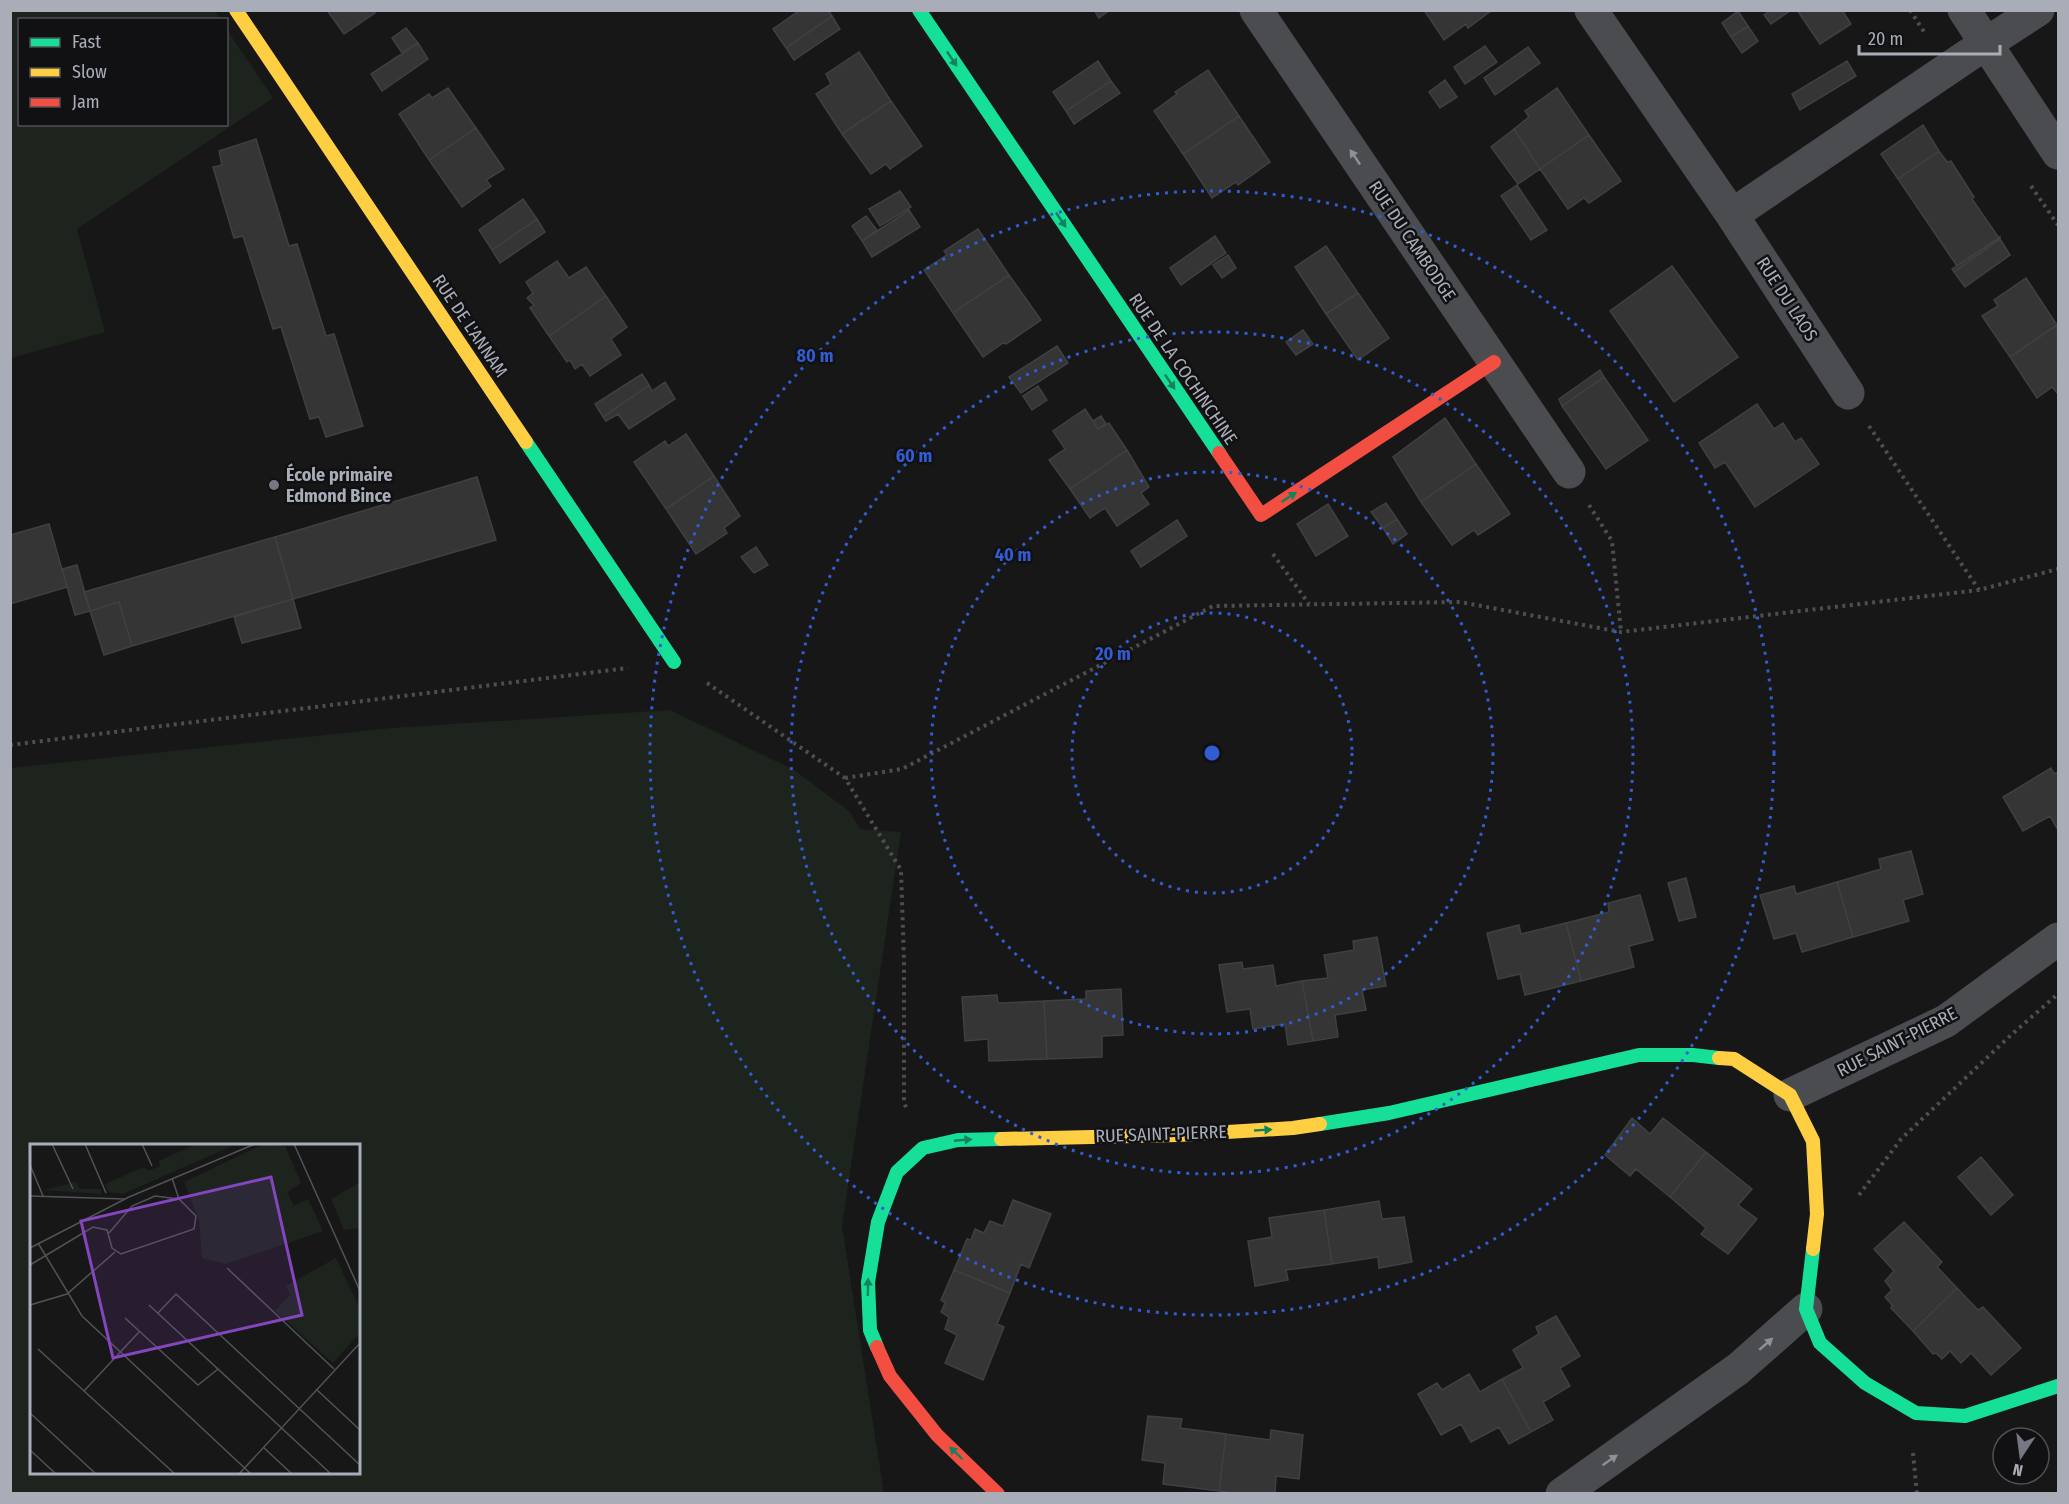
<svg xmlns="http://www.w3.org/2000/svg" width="2069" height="1504" font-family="'Fira Sans Condensed',sans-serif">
<rect width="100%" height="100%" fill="#171717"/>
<!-- grass -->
<path fill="#1d241e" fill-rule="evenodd" d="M 11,10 L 214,10 L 220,19 L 20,20 L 20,124 L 226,124 L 227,30 L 273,98 L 77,229 L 105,332 L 11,358 Z
M 670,710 L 794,770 L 849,811 L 860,829 L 901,832 L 842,1226 L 884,1493 L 11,1493 L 10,768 L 391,728 ZM 32,1146 L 358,1146 L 358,1472 L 32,1472 Z"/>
<!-- building -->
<path fill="#353536" stroke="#3f4043" stroke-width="1.5" d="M 327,10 L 374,10 L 375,13 L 344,34 Z
M 800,10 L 828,10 L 832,16 L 786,48 L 773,29 Z
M 1094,10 L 1110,10 L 1099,18 Z
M 1424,10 L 1492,10 L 1468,28 L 1466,24 L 1444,40 Z
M 1771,10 L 1791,10 L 1771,24 L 1764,15 Z
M 1797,10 L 1842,10 L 1851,24 L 1820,44 Z
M 1738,11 L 1748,26 L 1731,37 L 1722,23 Z
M 832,16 L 840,29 L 794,60 L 786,48 Z
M 1748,26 L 1758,41 L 1742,53 L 1731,37 Z
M 406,28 L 418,43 L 402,53 L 392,38 Z
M 418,43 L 428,59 L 382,91 L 371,74 Z
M 1485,46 L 1497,62 L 1465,84 L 1454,67 Z
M 1528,47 L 1540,63 L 1495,95 L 1484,78 Z
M 859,52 L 891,101 L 842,134 L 816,94 L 831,84 L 826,74 Z
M 1098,61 L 1111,81 L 1066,111 L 1053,92 Z
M 1847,61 L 1856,76 L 1800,110 L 1792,94 Z
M 1208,70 L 1239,116 L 1183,154 L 1154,111 L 1177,94 L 1175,92 Z
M 1445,80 L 1457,97 L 1440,108 L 1429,92 Z
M 1111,81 L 1120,93 L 1074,124 L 1066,111 Z
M 448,88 L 476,128 L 429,160 L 399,114 L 429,94 L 432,98 Z
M 1557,88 L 1589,135 L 1540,169 L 1514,129 L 1529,117 L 1525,111 Z
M 891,101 L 922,146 L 890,169 L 886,164 L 871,174 L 842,134 Z
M 1239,116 L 1270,162 L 1238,185 L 1236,182 L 1212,198 L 1183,154 Z
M 1923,125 L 1939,151 L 1898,179 L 1881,154 Z
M 476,128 L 504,169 L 486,180 L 491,186 L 462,207 L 429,160 Z
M 1514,129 L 1540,169 L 1518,184 L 1491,147 Z
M 1589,135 L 1621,181 L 1589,203 L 1584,198 L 1568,209 L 1540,169 Z
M 256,139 L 289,246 L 297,244 L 326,336 L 334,334 L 363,426 L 326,437 L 319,417 L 310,419 L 281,327 L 273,329 L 243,236 L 234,238 L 213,167 L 222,165 L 219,151 Z
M 1939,151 L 1947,162 L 1951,161 L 1974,197 L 1972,199 L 1999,238 L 1957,266 L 1898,179 Z
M 1517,185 L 1547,230 L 1531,240 L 1501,196 Z
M 900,191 L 911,207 L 880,226 L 869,209 Z
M 523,199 L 537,219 L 492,250 L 479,230 Z
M 909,210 L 920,227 L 872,257 L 862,241 Z
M 866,216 L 877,230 L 862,241 L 852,226 Z
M 537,219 L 545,232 L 500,263 L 492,250 Z
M 978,229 L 1009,275 L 953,313 L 924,270 L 947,255 L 944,251 Z
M 1215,236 L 1226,253 L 1181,285 L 1170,268 Z
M 2000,237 L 2000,239 L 1954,272 L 1952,269 Z
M 2000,239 L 2010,255 L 1965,287 L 1954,272 Z
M 1326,246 L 1358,293 L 1326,314 L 1295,267 Z
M 1228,255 L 1236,268 L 1222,278 L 1213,265 Z
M 557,261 L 569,278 L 586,267 L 606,296 L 549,336 L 530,308 L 534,305 L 527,298 L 533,293 L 526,282 Z
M 1672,266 L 1738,357 L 1674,402 L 1610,311 Z
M 1009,275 L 1041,320 L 1006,344 L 1003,343 L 983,357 L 953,313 Z
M 2026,278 L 2057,325 L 2010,357 L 1982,316 L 1998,306 L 1994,300 Z
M 1358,293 L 1389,338 L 1358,360 L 1326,314 Z
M 606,296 L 627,327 L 611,339 L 621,355 L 590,376 L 582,364 L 575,369 L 570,360 L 567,362 L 549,336 Z
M 2057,325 L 2058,394 L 2052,387 L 2037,398 L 2010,357 Z
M 1303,330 L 1313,344 L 1296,355 L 1286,342 Z
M 1057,346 L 1068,363 L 1021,393 L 1009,377 Z
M 1600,370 L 1604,377 L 1562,406 L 1559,399 Z
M 642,374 L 649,385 L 603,417 L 595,404 Z
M 1604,377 L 1648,440 L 1606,469 L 1562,406 Z
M 665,382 L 675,399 L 629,429 L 618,414 L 606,421 L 603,417 L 649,385 L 652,391 Z
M 1038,386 L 1047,400 L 1032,410 L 1023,396 Z
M 1757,404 L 1774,429 L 1783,423 L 1795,442 L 1801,438 L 1819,464 L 1755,507 L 1725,462 L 1715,468 L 1699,443 Z
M 1085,409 L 1098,429 L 1109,423 L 1127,450 L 1070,489 L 1049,460 L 1065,449 L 1053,431 Z
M 1101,416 L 1106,424 L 1098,429 L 1093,421 Z
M 1445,418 L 1476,464 L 1421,502 L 1393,457 Z
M 686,434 L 714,476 L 666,509 L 634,462 L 665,441 L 668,446 Z
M 1127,450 L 1149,487 L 1141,493 L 1149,504 L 1117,526 L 1105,508 L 1090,518 L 1070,489 Z
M 1476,464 L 1510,514 L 1478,535 L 1474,530 L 1452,545 L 1421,502 Z
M 714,476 L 740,516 L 724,528 L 727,533 L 696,554 L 666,509 Z
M 477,477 L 496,540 L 293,599 L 275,537 Z
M 1386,503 L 1397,519 L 1383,528 L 1371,512 Z
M 1328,504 L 1348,536 L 1316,556 L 1297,524 Z
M 1397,519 L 1407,534 L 1393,544 L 1383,528 Z
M 1177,520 L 1187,536 L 1141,567 L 1131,551 Z
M 49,524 L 67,587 L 10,604 L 10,535 Z
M 275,537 L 293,599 L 132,646 L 119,602 L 90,611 L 84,592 Z
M 756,547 L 768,565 L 754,573 L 741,557 Z
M 77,565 L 90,611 L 75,615 L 62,569 Z
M 293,599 L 301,628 L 242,643 L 234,617 Z
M 119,602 L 132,646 L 104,655 L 90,611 Z
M 2051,768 L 2054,774 L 2058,772 L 2058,827 L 2057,828 L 2050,816 L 2023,831 L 2003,797 Z
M 1911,851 L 1923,894 L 1903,900 L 1909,921 L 1853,937 L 1837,882 L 1881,869 L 1879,859 Z
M 1686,878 L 1696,917 L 1679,921 L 1668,883 Z
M 1837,882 L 1853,937 L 1802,952 L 1796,933 L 1774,939 L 1760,895 L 1794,886 L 1796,894 Z
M 1640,895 L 1653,940 L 1629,946 L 1634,967 L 1581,981 L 1566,923 L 1609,912 L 1608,903 Z
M 1566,923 L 1581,981 L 1525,995 L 1520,974 L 1498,979 L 1487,933 L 1519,925 L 1521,934 Z
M 1377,937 L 1386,986 L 1362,990 L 1366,1010 L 1335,1015 L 1338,1037 L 1313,1041 L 1302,981 L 1328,978 L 1324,955 L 1354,950 L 1353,941 Z
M 1242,962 L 1243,969 L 1273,965 L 1276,986 L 1302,981 L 1313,1041 L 1288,1045 L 1285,1024 L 1253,1029 L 1250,1009 L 1227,1012 L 1219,965 Z
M 1121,989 L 1123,1035 L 1102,1036 L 1102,1057 L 1047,1059 L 1044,1001 L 1086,999 L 1086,991 Z
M 997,995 L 998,1003 L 1044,1001 L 1047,1059 L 989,1061 L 988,1039 L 965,1041 L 962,997 Z
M 1632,1118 L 1650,1134 L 1663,1118 L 1706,1152 L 1670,1197 L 1636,1169 L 1630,1176 L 1605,1155 Z
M 1706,1152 L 1752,1189 L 1738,1205 L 1757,1219 L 1728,1254 L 1701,1234 L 1706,1228 L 1670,1197 Z
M 1981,1157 L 2013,1195 L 1991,1215 L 1958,1177 Z
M 1013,1200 L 1051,1214 L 1029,1268 L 1021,1264 L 1010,1293 L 954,1270 L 967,1239 L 971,1240 L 975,1229 L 984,1233 L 990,1221 L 1003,1226 Z
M 1379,1201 L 1382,1219 L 1404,1217 L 1412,1262 L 1379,1268 L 1378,1257 L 1332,1264 L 1324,1210 Z
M 1324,1210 L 1332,1264 L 1286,1270 L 1288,1280 L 1255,1286 L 1248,1241 L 1272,1237 L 1269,1218 Z
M 1904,1222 L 1942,1262 L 1937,1267 L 1957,1288 L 1913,1331 L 1891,1308 L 1892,1305 L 1885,1297 L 1892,1290 L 1885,1281 L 1894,1271 L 1874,1249 Z
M 954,1270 L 1010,1293 L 997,1324 L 1004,1327 L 983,1380 L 945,1363 L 957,1335 L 945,1329 L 949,1317 L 941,1312 L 945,1303 L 941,1300 Z
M 1957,1288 L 1978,1310 L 1983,1307 L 2021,1348 L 1991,1375 L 1971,1353 L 1961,1363 L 1950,1351 L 1942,1359 L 1936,1353 L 1933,1354 L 1913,1331 Z
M 1556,1316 L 1580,1356 L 1560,1368 L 1570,1386 L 1543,1402 L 1553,1420 L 1531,1432 L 1502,1379 L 1523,1368 L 1513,1350 L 1539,1334 L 1536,1327 Z
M 1469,1374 L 1480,1392 L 1502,1379 L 1531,1432 L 1509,1444 L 1499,1427 L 1471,1442 L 1461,1424 L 1441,1435 L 1418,1394 L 1437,1383 L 1442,1390 Z
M 1148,1416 L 1182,1419 L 1180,1428 L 1226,1434 L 1219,1491 L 1163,1484 L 1165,1463 L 1142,1460 Z
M 1271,1430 L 1303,1435 L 1299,1479 L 1276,1476 L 1275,1494 L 1242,1494 L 1219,1491 L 1226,1434 L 1270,1440 Z"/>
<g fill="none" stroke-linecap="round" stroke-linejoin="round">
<!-- path -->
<path stroke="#4d4e52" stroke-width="4" stroke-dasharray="3 4.5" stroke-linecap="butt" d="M 1910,10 L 1926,35
M 2031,186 L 2058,225
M 1869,426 L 1979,590
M 1589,505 L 1612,541 L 1621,632
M 1273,554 L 1309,604
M 707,683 L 845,778 L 901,870 L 904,961 L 904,1103 L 908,1111
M 10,745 L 628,668
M 845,778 L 902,769 L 1213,606 L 1460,602 L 1621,632 L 1979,590 L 2058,569
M 1859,1195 L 1901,1139 L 2011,1035 L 2058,994
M 1913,1453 L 1917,1494"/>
<!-- street -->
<path stroke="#4b4c50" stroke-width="33" d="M 1256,10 L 1569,472
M 1591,10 L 1732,215 L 1848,393
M 1964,10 L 2058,153
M 1732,215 L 1967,56 L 2038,10
M 1790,1095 L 1946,1021 L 2058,939
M 1562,1494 L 1738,1369 L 1806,1309"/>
<!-- fast -->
<path stroke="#16e098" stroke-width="14" d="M 919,10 L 1219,453
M 526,442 L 674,662
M 1320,1124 L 1389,1113 L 1639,1055 L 1693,1055 L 1719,1058
M 1813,1249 L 1806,1309 L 1820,1343 L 1865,1383 L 1916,1413 L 1965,1416 L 2058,1386
M 877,1347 L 870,1330 L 868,1282 L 878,1222 L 897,1172 L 923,1148 L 958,1140 L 1001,1139"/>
<!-- slow -->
<path stroke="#ffcf43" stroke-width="14" d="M 236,10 L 526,442
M 1719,1058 L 1734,1059 L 1790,1095 L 1813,1141 L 1817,1214 L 1813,1249
M 1001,1139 L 1178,1135 L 1293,1128 L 1320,1124"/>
<!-- jam -->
<path stroke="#f24e42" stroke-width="14" d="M 1219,453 L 1261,515 L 1494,362
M 877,1347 L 890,1376 L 937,1435 L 998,1494"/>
</g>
<!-- one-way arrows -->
<defs><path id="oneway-solid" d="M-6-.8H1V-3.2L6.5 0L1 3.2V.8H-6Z" transform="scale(1.5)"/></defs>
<g fill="#14835c">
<use href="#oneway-solid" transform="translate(952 59) rotate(56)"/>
<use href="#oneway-solid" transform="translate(1061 220) rotate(56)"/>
<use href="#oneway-solid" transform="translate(1170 382) rotate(56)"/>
<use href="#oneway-solid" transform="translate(1289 497) rotate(-33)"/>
<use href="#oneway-solid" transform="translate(1263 1130) rotate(-3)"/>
<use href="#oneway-solid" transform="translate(963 1140) rotate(-5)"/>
<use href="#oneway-solid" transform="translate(868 1287) rotate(-89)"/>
<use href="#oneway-solid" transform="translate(956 1453) rotate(-136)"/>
</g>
<g fill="#8c9099">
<use href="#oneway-solid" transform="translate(1355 157) rotate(-124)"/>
<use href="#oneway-solid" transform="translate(1766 1344) rotate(-41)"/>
<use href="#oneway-solid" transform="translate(1610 1460) rotate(-35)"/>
</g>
<!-- distance rings -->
<g fill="none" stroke="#325cd3" stroke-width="3" stroke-dasharray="3 6">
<circle cx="1212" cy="753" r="140"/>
<circle cx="1212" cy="753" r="281"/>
<circle cx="1212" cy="753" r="421"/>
<circle cx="1212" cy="753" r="562"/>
</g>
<!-- markers -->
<circle fill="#757880" stroke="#111113" stroke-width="2" cx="274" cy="485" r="6"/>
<g text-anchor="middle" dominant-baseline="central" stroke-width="5" stroke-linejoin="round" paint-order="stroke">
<!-- street labels -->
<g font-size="18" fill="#a8adb8" stroke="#111113">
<text transform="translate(1412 241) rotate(56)">RUE DU CAMBODGE</text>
<text transform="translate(1787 299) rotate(57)">RUE DU LAOS</text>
<text transform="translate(470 326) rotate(56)">RUE DE L'ANNAM</text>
<text transform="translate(1183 369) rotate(56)">RUE DE LA COCHINCHINE</text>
<text transform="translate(1897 1042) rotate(-27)">RUE SAINT-PIERRE</text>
<text transform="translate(1161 1134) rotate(-2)">RUE SAINT-PIERRE</text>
</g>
<!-- poi labels -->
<g font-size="18" font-weight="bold" fill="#a8adb8" stroke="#111113" text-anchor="start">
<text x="286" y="475">École primaire<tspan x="286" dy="21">Edmond Bince</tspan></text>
</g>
</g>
<!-- overview -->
<g transform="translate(30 1144)">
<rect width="330" height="330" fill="#171717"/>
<path d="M 167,0 L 207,0 L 93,50 L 79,48 L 75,40 L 114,23 L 118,27 L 125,24 L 130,22 L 128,17 ZM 234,0 L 255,2 L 271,39 L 257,48 L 264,62 L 278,55 L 293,87 L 196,120 L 172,114 L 169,76 L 154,38 ZM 46,38 L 50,45 L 71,45 L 71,50 L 14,46 ZM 330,38 L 330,84 L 314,86 L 301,55 ZM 306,114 L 330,165 L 330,189 L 303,219 L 245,167 L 260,151 L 256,142 Z" fill="#1d241e"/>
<path fill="none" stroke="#515357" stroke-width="1.5" d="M 22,0 L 43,45M 55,0 L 76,49M 112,0 L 122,22M 264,0 L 330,147M 0,21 L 13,52M 142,34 L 149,55M 0,52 L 95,55M 8,99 L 52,172 L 221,330M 0,104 L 99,53 L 225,0M 0,121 L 63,83 L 77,86 L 82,104 L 91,110 L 164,85 L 166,72 L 149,55 L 125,52 L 102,62 L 79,89M 197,124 L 304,225M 0,161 L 37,150 L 85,108M 119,161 L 301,330M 128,169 L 146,150 L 330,321M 95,174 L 168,241 L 188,225M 8,205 L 145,330M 286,245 L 330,286M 54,247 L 109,188M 0,269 L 66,330M 233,303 L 262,330M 0,306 L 26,330M 209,330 L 330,199"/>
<path fill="#8446be" fill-opacity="0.15" stroke="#8446be" stroke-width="3" d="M 241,33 L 272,171 L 83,214 L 51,77 Z"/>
<rect width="330" height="330" fill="none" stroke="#a8adb8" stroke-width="3"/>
</g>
<circle cx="1212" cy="753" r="9" fill="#325cd3" stroke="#111113" stroke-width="3"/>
<g font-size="18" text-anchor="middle" font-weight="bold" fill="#325cd3" stroke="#111113" stroke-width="5" stroke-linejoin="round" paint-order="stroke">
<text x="815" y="362">80 m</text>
<text x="914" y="462">60 m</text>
<text x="1013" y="561">40 m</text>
<text x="1113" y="660">20 m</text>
</g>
<!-- border -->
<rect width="2069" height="1504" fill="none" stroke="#a8adb8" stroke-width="24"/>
<!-- legend -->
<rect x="18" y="18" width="210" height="108" fill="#111113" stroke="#4d4f55" stroke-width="1.5"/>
<rect x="30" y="38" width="30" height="9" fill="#16e098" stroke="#4d4f55" stroke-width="1.5"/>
<text x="72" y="48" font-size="18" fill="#a8adb8">Fast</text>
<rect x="30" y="68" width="30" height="9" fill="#ffcf43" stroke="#4d4f55" stroke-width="1.5"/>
<text x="72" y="78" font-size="18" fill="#a8adb8">Slow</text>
<rect x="30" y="98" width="30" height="9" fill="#f24e42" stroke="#4d4f55" stroke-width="1.5"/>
<text x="72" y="108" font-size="18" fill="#a8adb8">Jam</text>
<!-- north arrow -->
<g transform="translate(2021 1456) rotate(193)"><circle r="28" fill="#111113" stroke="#4d4f55" stroke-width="1.5"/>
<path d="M0-4.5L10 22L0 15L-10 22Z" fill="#757880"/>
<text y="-9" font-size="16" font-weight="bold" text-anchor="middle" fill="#a8adb8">N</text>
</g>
<!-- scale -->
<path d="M1859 45v9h141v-9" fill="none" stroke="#a8adb8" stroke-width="3"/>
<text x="1868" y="45" font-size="18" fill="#a8adb8" stroke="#111113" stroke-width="4.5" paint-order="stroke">20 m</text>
</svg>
